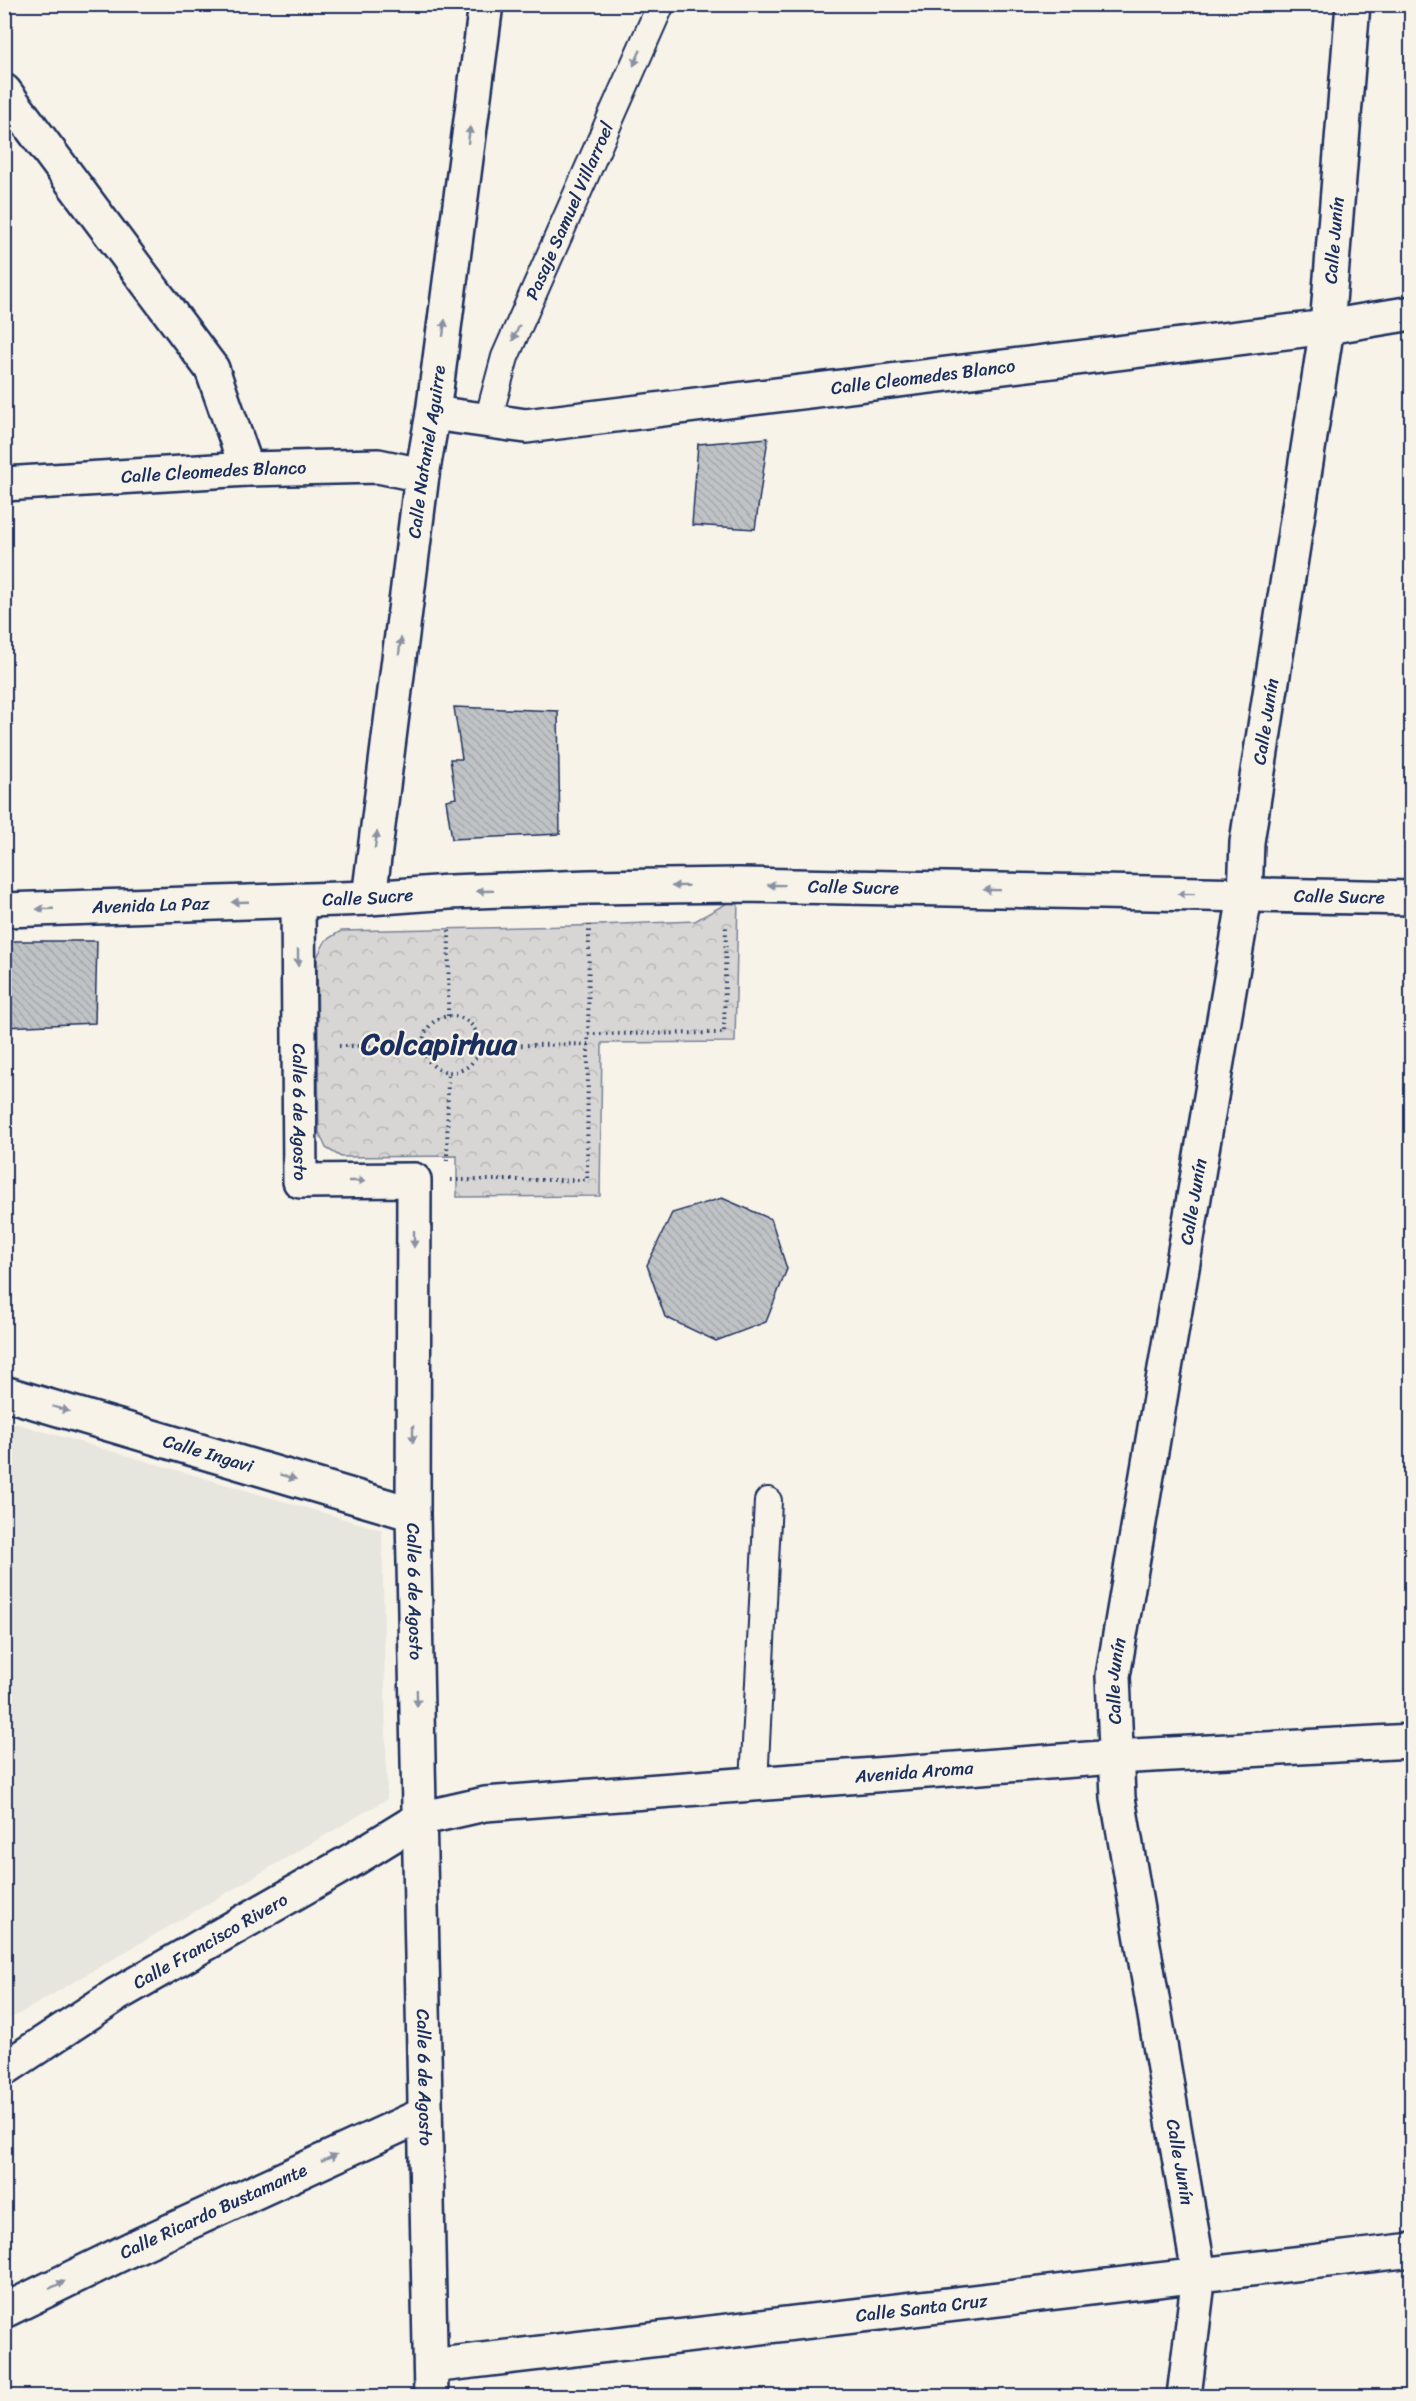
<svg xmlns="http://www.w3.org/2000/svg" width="1416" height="2401" font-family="Sriracha,sans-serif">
<defs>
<pattern id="park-crowns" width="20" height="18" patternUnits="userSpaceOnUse" patternTransform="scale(1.5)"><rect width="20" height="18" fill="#d7d6d4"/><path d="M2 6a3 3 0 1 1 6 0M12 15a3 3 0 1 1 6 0" fill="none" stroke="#b8b8b8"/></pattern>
<pattern id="building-back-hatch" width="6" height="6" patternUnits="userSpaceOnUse" patternTransform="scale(1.5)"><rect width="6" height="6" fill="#c0c3c5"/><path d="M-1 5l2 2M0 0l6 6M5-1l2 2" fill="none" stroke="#a4a8ac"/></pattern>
</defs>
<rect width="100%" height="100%" fill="#f7f3e8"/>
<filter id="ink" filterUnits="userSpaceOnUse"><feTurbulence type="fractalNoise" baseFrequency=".0167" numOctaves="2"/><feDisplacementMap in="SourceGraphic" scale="12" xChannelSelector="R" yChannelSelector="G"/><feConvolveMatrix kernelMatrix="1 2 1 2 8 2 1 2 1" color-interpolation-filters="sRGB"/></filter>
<g filter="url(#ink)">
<!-- built -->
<path fill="#e6e5de" d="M 4,1420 L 382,1530 L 387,1799 L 5,2022 Z"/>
<!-- park -->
<path fill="url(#park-crowns)" stroke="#798299" stroke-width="1.5" d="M 738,897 L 735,1042 L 602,1043 L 600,1196 L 457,1197 L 457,1156 L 341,1157 L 326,1148 L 319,1132 L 317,957 L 326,940 L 341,931 L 574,926 L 695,921 Z"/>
<!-- building -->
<path fill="url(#building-back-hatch)" stroke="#1b2f5e" stroke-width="1.5" d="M 768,438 L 755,529 L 692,525 L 698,444 Z
M 454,707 L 558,711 L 560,834 L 452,839 L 446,800 L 456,798 L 450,759 L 462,759 Z
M 4,941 L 97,941 L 95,1023 L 4,1027 Z
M 722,1198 L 771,1219 L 787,1269 L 766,1322 L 716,1341 L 665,1317 L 647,1265 L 672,1213 Z"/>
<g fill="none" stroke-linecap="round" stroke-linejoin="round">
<defs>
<g id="lane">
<path id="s1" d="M 488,420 L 505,357 L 661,4"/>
<path d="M 754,1784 L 768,1501"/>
</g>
<g id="street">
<path d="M 4,91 L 212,369 L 247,469"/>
<path id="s2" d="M 433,413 L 526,426 L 1327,327 L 1412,313"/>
<path id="s3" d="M 4,484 L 247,469 L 378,466 L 422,475"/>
<path id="s4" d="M 369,898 L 422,475 L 433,413 L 486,4"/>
<path id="s5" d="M 298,900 L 300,1181 L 414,1180 L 413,1514"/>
<path id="s6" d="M 4,2069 L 116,1995 L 354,1859 L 419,1819"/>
<path id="s7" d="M 4,2311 L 131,2249 L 425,2114"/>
<path id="s8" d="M 431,2366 L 1412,2250"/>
<path id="s9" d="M 1184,2396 L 1199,2274 L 1118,1798 L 1113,1676 L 1245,896 L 1247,842 L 1327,327 L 1353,4"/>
</g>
<g id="secondary">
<path id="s10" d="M 4,910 L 369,898 L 449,892 L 589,887 L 739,885 L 1412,898"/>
<path id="s11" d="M 4,1393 L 413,1514 L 431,2396"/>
<path id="s12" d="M 419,1819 L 485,1804 L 1115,1757 L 1412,1741"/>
</g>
</defs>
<!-- lane casing -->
<use href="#lane" stroke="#1b2f5e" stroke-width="30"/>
<!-- street casing -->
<use href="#street" stroke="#1b2f5e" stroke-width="38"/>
<!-- secondary casing -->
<use href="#secondary" stroke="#1b2f5e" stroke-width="38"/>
<!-- path -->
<path stroke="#1b2f5e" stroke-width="4" stroke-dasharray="1.5 4.5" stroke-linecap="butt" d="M 448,1016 L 449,930
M423 1044a28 28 0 1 1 56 0a28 28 0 1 1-56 0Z
M 588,1034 L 724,1033 L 726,923
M 339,1046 L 423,1046
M 479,1046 L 588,1044
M 447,1161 L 448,1072
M 451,1180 L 587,1180 L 589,925"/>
<!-- lane -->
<use href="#lane" stroke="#f7f3e8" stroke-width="26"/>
<!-- street -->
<use href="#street" stroke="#f7f3e8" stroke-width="33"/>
<!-- secondary -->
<use href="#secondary" stroke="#f7f3e8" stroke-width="33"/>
</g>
<!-- one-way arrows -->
<defs><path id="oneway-solid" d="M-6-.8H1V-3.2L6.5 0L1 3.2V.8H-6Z" transform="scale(1.5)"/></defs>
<g fill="#8991a3">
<use href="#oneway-solid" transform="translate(637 58) rotate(114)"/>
<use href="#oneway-solid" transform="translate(469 135) rotate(-83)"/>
<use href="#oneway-solid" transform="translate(444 328) rotate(-83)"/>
<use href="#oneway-solid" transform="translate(516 333) rotate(114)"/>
<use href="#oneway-solid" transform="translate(400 646) rotate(-83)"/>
<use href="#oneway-solid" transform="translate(376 840) rotate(-83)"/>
<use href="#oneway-solid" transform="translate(776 885) rotate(-179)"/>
<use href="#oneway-solid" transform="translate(680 886) rotate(179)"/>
<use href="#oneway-solid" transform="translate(992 890) rotate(-179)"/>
<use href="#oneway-solid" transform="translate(485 891) rotate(178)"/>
<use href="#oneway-solid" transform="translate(1186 894) rotate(-179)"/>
<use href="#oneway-solid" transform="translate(240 902) rotate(178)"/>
<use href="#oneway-solid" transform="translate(45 909) rotate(178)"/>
<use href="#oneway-solid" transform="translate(298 958) rotate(90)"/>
<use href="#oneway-solid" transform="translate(357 1181)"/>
<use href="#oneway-solid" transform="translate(414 1239) rotate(90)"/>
<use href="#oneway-solid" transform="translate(61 1409) rotate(17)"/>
<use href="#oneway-solid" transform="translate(413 1434) rotate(90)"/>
<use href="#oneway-solid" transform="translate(288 1477) rotate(17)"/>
<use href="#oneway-solid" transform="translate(417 1698) rotate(89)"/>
<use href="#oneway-solid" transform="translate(329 2158) rotate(-25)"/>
<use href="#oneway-solid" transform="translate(57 2285) rotate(-26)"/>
</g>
</g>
<g text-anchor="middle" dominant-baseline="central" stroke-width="4.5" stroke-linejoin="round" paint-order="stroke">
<!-- street labels -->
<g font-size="18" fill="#1b2f5e" stroke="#f7f3e8">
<text stroke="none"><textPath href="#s1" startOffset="225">Pasaje Samuel Villarroel</textPath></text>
<text stroke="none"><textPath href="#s9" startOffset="2181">Calle Junín</textPath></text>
<text stroke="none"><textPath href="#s2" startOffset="494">Calle Cleomedes Blanco</textPath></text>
<text stroke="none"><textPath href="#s4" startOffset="450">Calle Nataniel Aguirre</textPath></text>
<text stroke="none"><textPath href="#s3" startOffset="210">Calle Cleomedes Blanco</textPath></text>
<text stroke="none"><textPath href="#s9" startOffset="1695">Calle Junín</textPath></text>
<text stroke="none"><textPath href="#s10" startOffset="850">Calle Sucre</textPath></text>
<text stroke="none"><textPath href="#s10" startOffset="364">Calle Sucre</textPath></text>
<text stroke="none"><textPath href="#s10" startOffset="1336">Calle Sucre</textPath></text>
<text stroke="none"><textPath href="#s10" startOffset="147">Avenida La Paz</textPath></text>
<text stroke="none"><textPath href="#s5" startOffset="212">Calle 6 de Agosto</textPath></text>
<text stroke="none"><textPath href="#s9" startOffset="1209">Calle Junín</textPath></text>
<text stroke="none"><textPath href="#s11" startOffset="213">Calle Ingavi</textPath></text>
<text stroke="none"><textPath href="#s11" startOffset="504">Calle 6 de Agosto</textPath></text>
<text stroke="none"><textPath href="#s9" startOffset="723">Calle Junín</textPath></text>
<text stroke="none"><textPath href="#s12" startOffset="498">Avenida Aroma</textPath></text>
<text stroke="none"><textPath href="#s6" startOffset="243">Calle Francisco Rivero</textPath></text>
<text stroke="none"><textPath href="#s11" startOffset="990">Calle 6 de Agosto</textPath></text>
<text transform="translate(1180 2162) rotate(80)">Calle Junín</text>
<text stroke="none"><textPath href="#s7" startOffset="232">Calle Ricardo Bustamante</textPath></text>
<text stroke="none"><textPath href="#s8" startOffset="494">Calle Santa Cruz</textPath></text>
</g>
<!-- town labels -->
<g font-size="30" font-weight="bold" fill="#1b2f5e" stroke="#f7f3e8">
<text x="439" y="1044">Colcapirhua</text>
</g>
</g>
<!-- margin -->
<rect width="1416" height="2401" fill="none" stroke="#f7f3e8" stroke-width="24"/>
<rect x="12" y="12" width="1392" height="2377" fill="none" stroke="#1b2f5e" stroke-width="2" filter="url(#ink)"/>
</svg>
